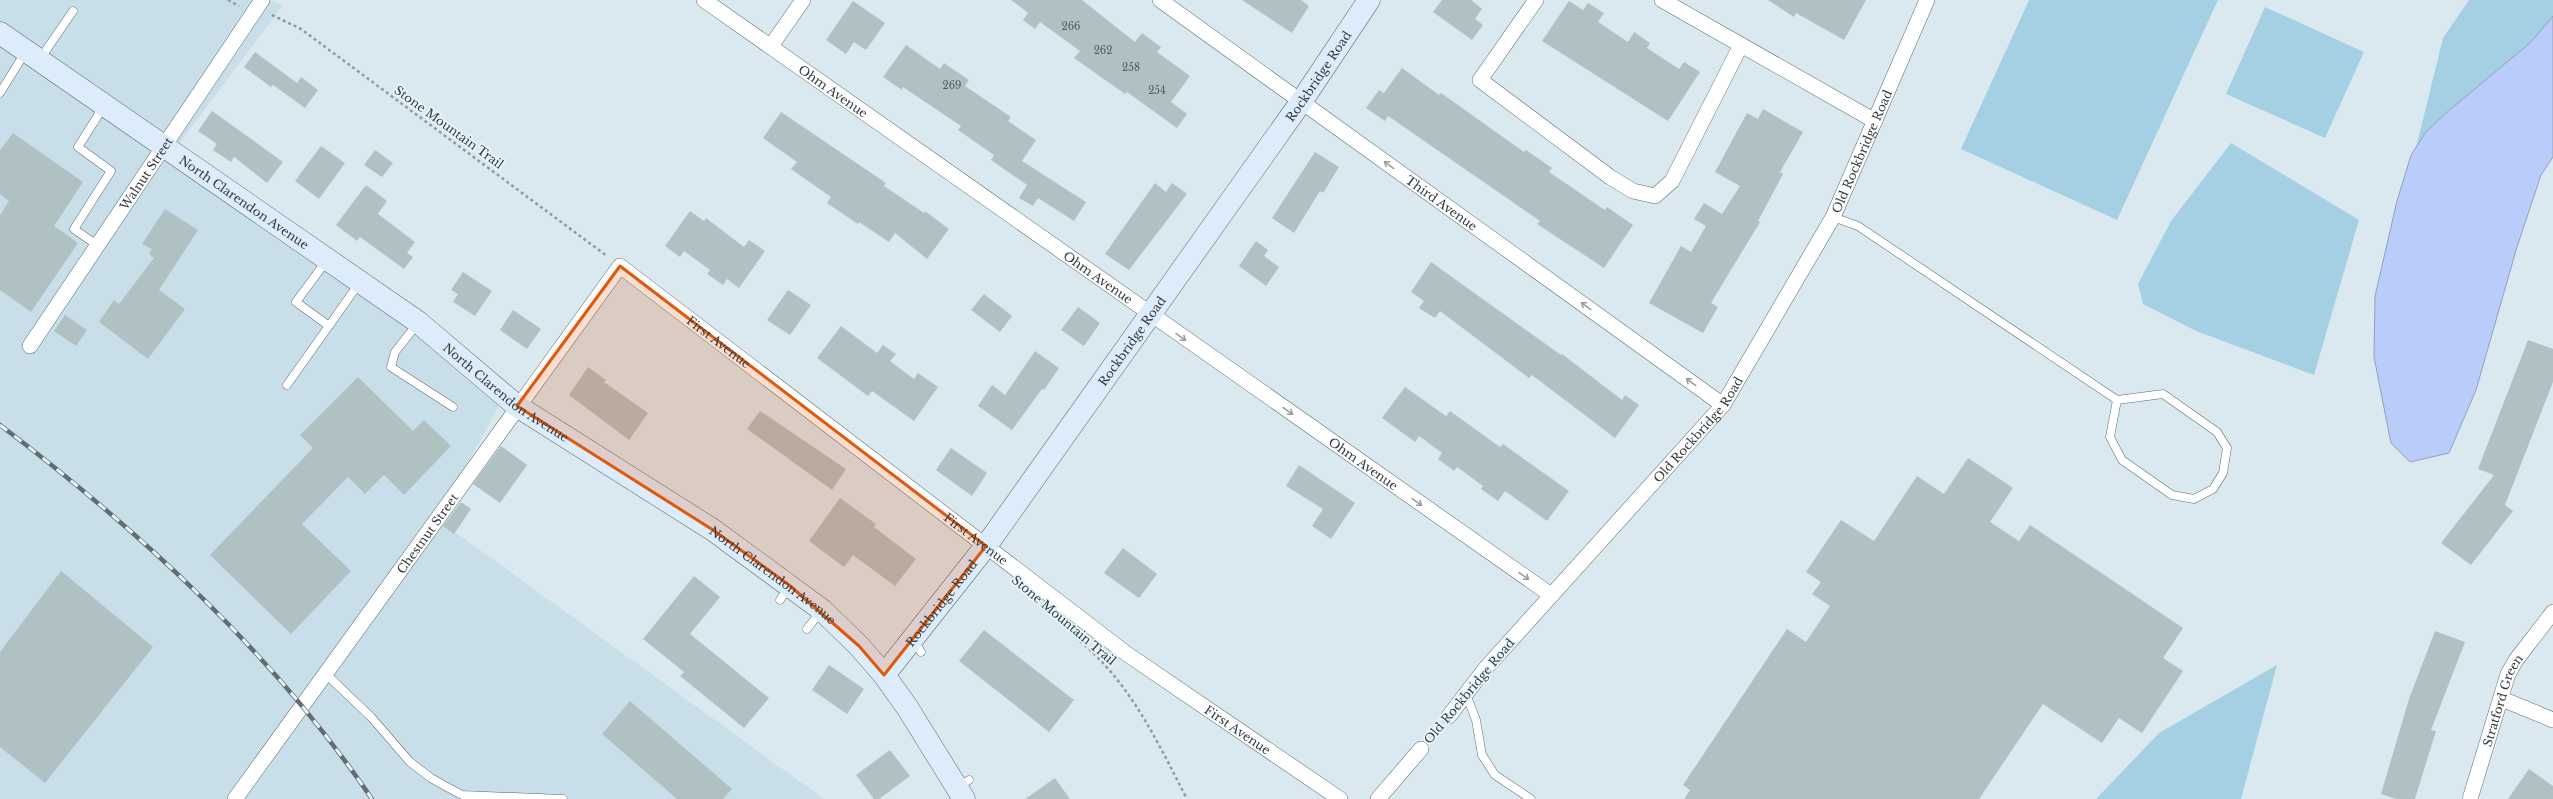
<svg xmlns="http://www.w3.org/2000/svg" width="2553" height="799" font-family="'Libre Baskerville',serif">
<rect width="100%" height="100%" fill="#dae9f0"/>
<!-- built -->
<path fill="#c8dfe9" d="M 0,0 L 270,0 L 283,5 L 178,145 L 510,386 L 437,519 L 824,799 L 0,799 Z"/>
<!-- green -->
<path fill="#a5d0e3" d="M 2029,0 L 2218,0 L 2117,220 L 1961,149 Z
M 2469,0 L 2553,0 L 2553,150 L 2380,294 L 2443,38 Z
M 2265,7 L 2364,52 L 2325,138 L 2226,94 Z
M 2231,143 L 2359,220 L 2314,375 L 2196,331 L 2143,304 L 2138,284 L 2171,221 Z
M 2277,665 L 2241,799 L 2096,799 L 2159,733 Z"/>
<!-- water -->
<path fill="#baccf9" stroke="#92a0c1" d="M 2553,16 L 2553,157 L 2541,175 L 2517,247 L 2476,390 L 2449,453 L 2410,462 L 2391,443 L 2374,357 L 2375,296 L 2397,201 L 2411,155 L 2426,132 L 2446,113 L 2531,42 Z"/>
<!-- building -->
<path fill="#b0c1c3" d="M 1011,0 L 1082,0 L 1135,42 L 1142,33 L 1161,47 L 1157,52 L 1190,76 L 1171,102 L 1187,114 L 1177,128 L 1127,92 L 1125,94 L 1074,58 L 1080,51 L 1040,22 L 1035,29 L 1023,20 L 1028,13 Z
M 1242,0 L 1301,0 L 1309,6 L 1292,33 Z
M 1442,0 L 1471,0 L 1482,9 L 1475,19 L 1483,25 L 1472,40 L 1433,12 Z
M 1768,0 L 1866,0 L 1844,40 L 1796,13 L 1794,17 Z
M 853,1 L 885,23 L 866,50 L 854,42 L 846,54 L 826,40 Z
M 1569,1 L 1583,10 L 1588,3 L 1604,13 L 1598,22 L 1628,42 L 1634,32 L 1650,43 L 1647,48 L 1679,69 L 1684,62 L 1700,72 L 1668,121 L 1542,41 Z
M 906,45 L 940,69 L 944,63 L 969,80 L 965,86 L 1011,117 L 1008,121 L 1036,140 L 1022,161 L 1086,202 L 1074,221 L 1038,198 L 1033,206 L 1019,198 L 1027,185 L 991,160 L 994,155 L 958,130 L 961,126 L 903,87 L 902,90 L 883,77 Z
M 255,52 L 297,83 L 301,77 L 318,90 L 305,108 L 273,85 L 271,87 L 244,67 Z
M 1402,68 L 1439,95 L 1441,93 L 1524,152 L 1526,150 L 1552,168 L 1549,172 L 1605,210 L 1607,207 L 1633,225 L 1604,268 L 1537,224 L 1540,221 L 1388,116 L 1385,121 L 1366,108 L 1379,90 L 1384,93 Z
M 1763,109 L 1803,132 L 1780,172 L 1783,174 L 1758,221 L 1760,222 L 1711,303 L 1718,307 L 1703,333 L 1649,303 L 1681,246 L 1691,252 L 1706,226 L 1694,219 L 1704,203 L 1722,214 L 1740,186 L 1715,172 L 1747,113 L 1758,119 Z
M 212,111 L 283,162 L 267,183 L 234,157 L 231,162 L 213,150 L 217,144 L 198,131 Z
M 781,112 L 886,183 L 884,186 L 924,213 L 925,211 L 949,229 L 927,259 L 895,233 L 889,242 L 859,222 L 858,224 L 827,203 L 831,197 L 791,169 L 797,162 L 763,138 Z
M 13,133 L 83,182 L 54,226 L 78,243 L 31,312 L 0,290 L 0,215 L 9,201 L 0,194 L 0,150 Z
M 321,146 L 345,163 L 319,199 L 295,181 Z
M 375,150 L 393,163 L 382,177 L 364,165 Z
M 1315,152 L 1339,167 L 1323,193 L 1320,191 L 1294,233 L 1272,218 Z
M 1155,183 L 1166,192 L 1172,183 L 1187,194 L 1129,270 L 1105,254 Z
M 366,185 L 387,201 L 378,214 L 415,242 L 407,253 L 413,257 L 404,269 L 360,237 L 357,241 L 336,225 Z
M 165,209 L 198,230 L 159,290 L 185,309 L 148,359 L 99,322 L 114,300 L 119,304 L 154,258 L 149,254 L 152,249 L 142,244 Z
M 690,211 L 704,221 L 706,218 L 744,247 L 749,240 L 765,251 L 739,288 L 727,279 L 723,285 L 707,274 L 710,270 L 684,251 L 680,257 L 665,246 Z
M 1256,241 L 1268,250 L 1264,256 L 1279,267 L 1266,286 L 1239,266 Z
M 1431,262 L 1561,355 L 1562,354 L 1622,400 L 1625,395 L 1639,405 L 1615,438 L 1532,375 L 1529,378 L 1440,311 L 1435,318 L 1419,308 L 1424,301 L 1411,292 Z
M 463,272 L 492,291 L 475,316 L 453,302 L 458,294 L 451,290 Z
M 788,290 L 811,305 L 790,335 L 767,320 Z
M 984,294 L 1012,316 L 1000,332 L 971,310 Z
M 1078,307 L 1100,323 L 1084,346 L 1061,330 Z
M 513,310 L 541,329 L 527,349 L 500,330 Z
M 65,315 L 87,330 L 76,346 L 54,331 Z
M 841,326 L 877,353 L 883,345 L 896,354 L 890,361 L 914,379 L 918,373 L 938,387 L 914,421 L 872,391 L 868,396 L 817,358 Z
M 2528,340 L 2553,349 L 2553,382 L 2505,505 L 2513,511 L 2471,565 L 2441,543 L 2494,475 L 2478,469 Z
M 1035,351 L 1059,368 L 1044,390 L 1042,389 L 1012,430 L 978,406 L 992,385 L 1005,395 Z
M 588,367 L 606,380 L 604,382 L 648,413 L 629,440 L 569,395 Z
M 358,377 L 413,431 L 424,420 L 451,446 L 404,495 L 384,475 L 365,494 L 348,477 L 302,524 L 351,571 L 291,634 L 210,555 L 313,448 L 300,435 Z
M 1405,387 L 1446,416 L 1450,411 L 1500,447 L 1503,444 L 1569,491 L 1547,521 L 1505,491 L 1498,501 L 1481,489 L 1483,486 L 1457,467 L 1454,471 L 1438,459 L 1442,453 L 1419,436 L 1415,442 L 1382,418 Z
M 760,411 L 846,469 L 832,490 L 747,429 Z
M 501,446 L 527,465 L 500,503 L 473,484 Z
M 951,448 L 987,473 L 972,496 L 936,470 Z
M 1968,458 L 2013,488 L 1990,522 L 2019,541 L 2030,525 L 2183,628 L 2163,658 L 2183,671 L 2142,733 L 2119,718 L 2102,743 L 2043,704 L 1979,799 L 1684,799 L 1690,790 L 1683,785 L 1787,629 L 1806,642 L 1830,606 L 1812,594 L 1821,582 L 1806,572 L 1841,520 L 1874,541 L 1917,476 L 1944,494 Z
M 1299,465 L 1355,503 L 1331,539 L 1312,526 L 1323,509 L 1286,486 Z
M 840,498 L 876,524 L 874,527 L 916,559 L 895,586 L 853,555 L 844,567 L 809,541 Z
M 461,502 L 471,509 L 454,534 L 443,526 Z
M 1123,548 L 1157,574 L 1139,598 L 1104,573 Z
M 61,571 L 153,647 L 45,783 L 0,747 L 0,652 Z
M 694,576 L 720,597 L 690,634 L 769,698 L 744,728 L 680,676 L 684,672 L 643,639 Z
M 984,630 L 1074,700 L 1049,732 L 959,661 Z
M 2435,631 L 2465,642 L 2431,730 L 2436,731 L 2415,799 L 2396,799 L 2381,794 L 2409,699 Z
M 829,665 L 864,689 L 847,714 L 812,690 Z
M 630,701 L 732,789 L 723,799 L 677,799 L 602,734 Z
M 890,750 L 910,776 L 879,799 L 874,799 L 856,775 Z
M 2529,769 L 2553,786 L 2553,799 L 2508,799 Z
M 1055,778 L 1070,799 L 1025,799 Z"/>
<g fill="none" stroke-linecap="round" stroke-linejoin="round">
<defs>
<path id="lane" d="M 40,59 L 73,11
M 0,93 L 26,51
M 1833,217 L 1858,226 L 2117,400 L 2163,394 L 2217,432 L 2227,448 L 2223,473 L 2213,489 L 2194,499 L 2172,495 L 2122,460 L 2110,437 L 2117,400
M 97,245 L 74,229 L 111,171 L 78,147 L 104,106
M 327,260 L 296,302 L 329,326
M 418,323 L 395,352 L 391,367 L 453,407
M 287,385 L 360,282
M 780,600 L 789,586
M 807,629 L 821,611
M 913,640 L 921,652
M 326,674 L 372,718 L 410,762 L 431,778 L 447,787 L 462,795 L 563,799
M 1466,694 L 1476,720 L 1482,755 L 1495,775 L 1531,799
M 958,787 L 969,780"/>
<g id="street">
<path id="s1" d="M 704,0 L 1551,595"/>
<path id="s2" d="M 1160,0 L 1723,405"/>
<path d="M 1536,0 L 1480,80 L 1610,177 L 1633,191 L 1655,196 L 1672,181 L 1741,45"/>
<path d="M 1662,0 L 1875,121"/>
<path d="M 771,46 L 803,0"/>
<path id="s3" d="M 30,346 L 262,0"/>
<path d="M 2502,699 L 2553,720"/>
<path id="s4" d="M 1449,716 L 1485,669 L 1723,405 L 1833,217 L 1927,0"/>
<path id="s5" d="M 235,799 L 620,266 L 1127,654 L 1340,799"/>
<path d="M 1378,799 L 1421,749"/>
<path id="s6" d="M 2470,799 L 2508,674 L 2516,660 L 2553,612"/>
</g>
<g id="secondary">
<path id="s7" d="M 0,33 L 418,322 L 517,406 L 713,530 L 822,610 L 859,646 L 884,675 L 907,707 L 964,799"/>
<path id="s8" d="M 884,675 L 986,546 L 1301,102 L 1369,0"/>
</g>
</defs>
<!-- lane casing -->
<use href="#lane" stroke="#5d6a70" stroke-width="9"/>
<!-- street casing -->
<use href="#street" stroke="#5d6a70" stroke-width="16"/>
<!-- secondary casing -->
<use href="#secondary" stroke="#5d6a70" stroke-width="23"/>
<!-- path -->
<path stroke="#8f9a9f" stroke-width="2.5" stroke-dasharray="3 3" stroke-linecap="butt" d="M 228,0 L 239,6
M 272,15 L 301,29 L 607,256
M 1080,641 C 1131,684 1157,741 1187,799
M 1432,737 L 1439,728"/>
<!-- lane -->
<use href="#lane" stroke="#fff" stroke-width="8"/>
<!-- street -->
<use href="#street" stroke="#fff" stroke-width="15"/>
<!-- secondary -->
<use href="#secondary" stroke="#dcecfa" stroke-width="22"/>
<defs>
<path id="rail" d="M 0,425 C 140,531 273,653 372,799"/>
</defs>
<!-- rail casing -->
<use href="#rail" stroke="#636c6f" stroke-width="4.5"/>
<!-- rail -->
<use href="#rail" stroke="#e7f6fd" stroke-width="3" stroke-dasharray="9" stroke-linecap="butt"/>
</g>
<!-- one-way arrows -->
<defs><path id="oneway-shaft" d="M-6 0H5M1.5-3L5.5 0L1.5 3" fill="none" stroke-width="1.6" stroke-linecap="round" stroke-linejoin="round"/></defs>
<g stroke="#9a9d9e">
<use href="#oneway-shaft" transform="translate(1389 165) rotate(-144)"/>
<use href="#oneway-shaft" transform="translate(1586 306) rotate(-144)"/>
<use href="#oneway-shaft" transform="translate(1181 337) rotate(35)"/>
<use href="#oneway-shaft" transform="translate(1691 382) rotate(-144)"/>
<use href="#oneway-shaft" transform="translate(1288 411) rotate(35)"/>
<use href="#oneway-shaft" transform="translate(1417 502) rotate(35)"/>
<use href="#oneway-shaft" transform="translate(1524 576) rotate(35)"/>
</g>
<!-- marked area -->
<path fill="#df580e" fill-opacity="0.2" stroke="#df580e" stroke-width="3" stroke-linejoin="round" d="M 620,266 L 986,546 L 884,675 L 859,646 L 789,585 L 713,530 L 517,406 Z"/>
<g text-anchor="middle" dominant-baseline="central" stroke-width="3.5" stroke-linejoin="round" paint-order="stroke">
<!-- number labels -->
<g font-size="10" fill="#545c5e">
<text x="1071" y="26">266</text>
<text x="1103" y="50">262</text>
<text x="1131" y="67">258</text>
<text x="952" y="85">269</text>
<text x="1157" y="90">254</text>
</g>
<!-- street labels -->
<g font-size="12" fill="#353b3d" stroke="#e7f6fd">
<text stroke="none"><textPath href="#s8" startOffset="740">Rockbridge Road</textPath></text>
<text stroke="none"><textPath href="#s1" startOffset="158">Ohm Avenue</textPath></text>
<text transform="translate(449 127) rotate(36)">Stone Mountain Trail</text>
<text stroke="none"><textPath href="#s4" startOffset="704">Old Rockbridge Road</textPath></text>
<text stroke="none"><textPath href="#s3" startOffset="208">Walnut Street</textPath></text>
<text stroke="none"><textPath href="#s7" startOffset="297">North Clarendon Avenue</textPath></text>
<text stroke="none"><textPath href="#s2" startOffset="347">Third Avenue</textPath></text>
<text stroke="none"><textPath href="#s1" startOffset="482">Ohm Avenue</textPath></text>
<text stroke="none"><textPath href="#s8" startOffset="416">Rockbridge Road</textPath></text>
<text stroke="none"><textPath href="#s5" startOffset="782">First Avenue</textPath></text>
<text stroke="none"><textPath href="#s7" startOffset="621">North Clarendon Avenue</textPath></text>
<text stroke="none"><textPath href="#s4" startOffset="380">Old Rockbridge Road</textPath></text>
<text stroke="none"><textPath href="#s1" startOffset="806">Ohm Avenue</textPath></text>
<text stroke="none"><textPath href="#s5" startOffset="328">Chestnut Street</textPath></text>
<text stroke="none"><textPath href="#s5" startOffset="1106">First Avenue</textPath></text>
<text stroke="none"><textPath href="#s7" startOffset="945">North Clarendon Avenue</textPath></text>
<text stroke="none"><textPath href="#s8" startOffset="92">Rockbridge Road</textPath></text>
<text transform="translate(1064 620) rotate(40)">Stone Mountain Trail</text>
<text transform="translate(1469 691) rotate(-50)">Old Rockbridge Road</text>
<text stroke="none"><textPath href="#s6" startOffset="104">Stratford Green</textPath></text>
<text stroke="none"><textPath href="#s5" startOffset="1430">First Avenue</textPath></text>
</g>
</g>
</svg>
